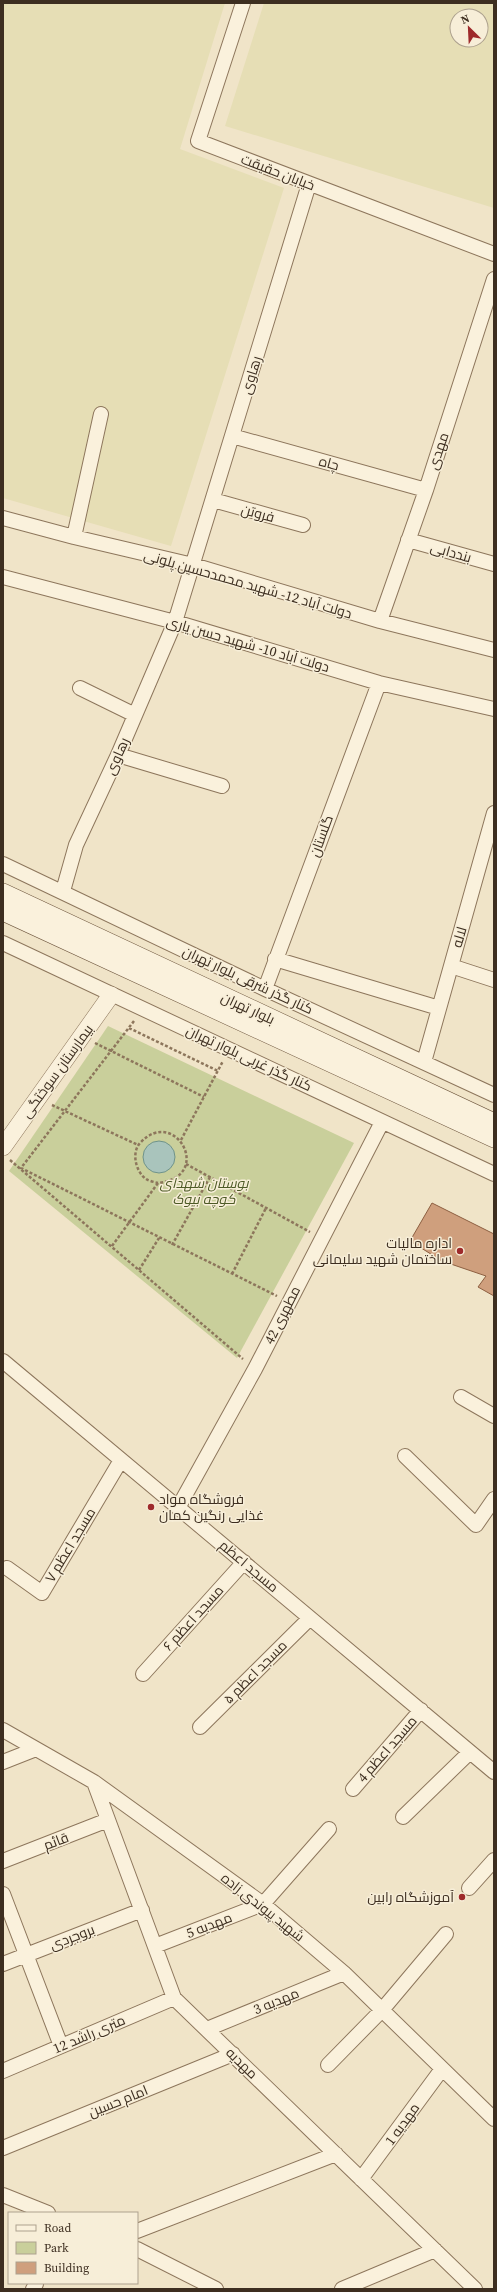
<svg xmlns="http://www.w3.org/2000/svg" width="497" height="2292" font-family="'Source Serif 4',Cairo,serif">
<rect width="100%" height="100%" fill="#f0e4c8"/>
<!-- farmland -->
<path fill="#e6deb5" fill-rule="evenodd" d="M 3,3 L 225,3 L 180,149 L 284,188 L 171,546 L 3,498 Z
M 264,3 L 494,3 L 494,208 L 225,126 ZM 457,16 L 481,16 L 481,40 L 457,40 Z"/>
<!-- green -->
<path fill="#c9cf9b" d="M 108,1026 L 354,1143 L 237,1358 L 9,1171 Z"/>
<!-- water -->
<path fill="#a9c4bc" stroke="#6f938a" d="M143 1157a16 16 0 1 1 32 0a16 16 0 1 1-32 0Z"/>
<!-- building -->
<path fill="#cf9f7d" stroke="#8d5f41" d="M 432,1203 L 494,1234 L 494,1296 L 478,1287 L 486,1276 L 442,1261 L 410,1241 Z"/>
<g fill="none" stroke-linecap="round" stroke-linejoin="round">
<defs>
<path id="minor" d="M 243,3 L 198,141 L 494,254
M 232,436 L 426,490
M 213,500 L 303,525
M 3,518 L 74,537 L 193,565 L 380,621 L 494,650
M 74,537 L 101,414
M 408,540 L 494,564
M 3,577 L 175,622 L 379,683 L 494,709
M 380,621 L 426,490 L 494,279
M 80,688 L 135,715
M 118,755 L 222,786
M 3,864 L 265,989 L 494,1095
M 63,891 L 76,845 L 118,755 L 175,622 L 309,184
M 3,943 L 494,1174
M 275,959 L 439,1008
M 451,966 L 494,980
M 265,989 L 379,683
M 424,1062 L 494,813
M 3,1361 L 494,1772
M 461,1397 L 494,1416
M 405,1456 L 476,1525 L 494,1499
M 178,1508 L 255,1369 L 382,1122
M 7,1568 L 42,1593 L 121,1460
M 143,1674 L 244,1562
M 200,1727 L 310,1618
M 3,1730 L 94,1782 L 263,1904 L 344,1973 L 494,2119
M 3,1762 L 36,1749
M 94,1782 L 174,1998 L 475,2289
M 353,1789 L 421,1710
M 403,1817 L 470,1752
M 3,1861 L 108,1820
M 469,1888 L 494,1860
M 3,1894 L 61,2046
M 155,1946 L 263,1904 L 329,1829
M 3,1964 L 142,1910
M 207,2029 L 344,1973
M 328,2065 L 382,2010 L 446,1934
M 3,2071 L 174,1998
M 3,2148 L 233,2054
M 361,2179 L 442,2069
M 3,2195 L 48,2213
M 137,2231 L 336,2154
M 137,2249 L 216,2289
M 33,2289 L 36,2284
M 342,2289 L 435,2250"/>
<path id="tertiary" d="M 3,1147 L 111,995"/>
<path id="secondary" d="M 3,893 L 494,1123
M 3,911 L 494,1138"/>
</defs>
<!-- minor casing -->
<use href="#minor" stroke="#8d765c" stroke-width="16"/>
<!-- tertiary casing -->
<use href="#tertiary" stroke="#8d765c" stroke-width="18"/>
<!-- secondary casing -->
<use href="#secondary" stroke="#6f573f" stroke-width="20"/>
<!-- path -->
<path stroke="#8d765c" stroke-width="2.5" stroke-dasharray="3 2" stroke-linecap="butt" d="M 134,1021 L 21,1168 L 277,1296
M 129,1028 L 218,1071
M 95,1043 L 204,1097
M 52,1105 L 138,1145
M 181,1140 L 223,1061
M 10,1160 L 243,1359
M 186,1164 L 310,1232
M 172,1245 L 210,1177
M 112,1246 L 158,1183 C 215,1177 175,1105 140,1143 C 131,1153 136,1172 146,1179 C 149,1181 154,1182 158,1183
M 139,1270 L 159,1238
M 232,1274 L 266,1208"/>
<!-- minor -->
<use href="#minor" stroke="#faf1dc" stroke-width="14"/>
<!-- tertiary -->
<use href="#tertiary" stroke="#faf1dc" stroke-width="17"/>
<!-- secondary -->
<use href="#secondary" stroke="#faf1dc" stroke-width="19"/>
</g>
<!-- markers -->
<g fill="#9e2a2b" stroke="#f7eed8" stroke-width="1.5">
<circle cx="460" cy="1251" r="4"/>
<circle cx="151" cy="1507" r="4"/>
<circle cx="462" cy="1897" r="4"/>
</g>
<g text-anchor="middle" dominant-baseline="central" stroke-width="3" stroke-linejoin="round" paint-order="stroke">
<!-- street labels -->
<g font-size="14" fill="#3d2e20" stroke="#f7eed8">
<text transform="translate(278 172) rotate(21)">خیابان حقیقت</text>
<text transform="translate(251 375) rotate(-73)">رهاوی</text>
<text transform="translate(438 451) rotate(-72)">مهدی</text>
<text transform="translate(329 463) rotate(15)">چاه</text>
<text transform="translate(258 513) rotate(15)">فروتن</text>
<text transform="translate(451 552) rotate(16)">بنددابی</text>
<text transform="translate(248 584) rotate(16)">دولت آباد 12- شهید محمدحسین پلونی</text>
<text transform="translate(248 644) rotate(16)">دولت آباد 10- شهید حسن یاری</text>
<text transform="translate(117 756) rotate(-66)">رهاوی</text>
<text transform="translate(321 836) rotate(-70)">گلستان</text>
<text transform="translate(459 937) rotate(-74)">لاله</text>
<text transform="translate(248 980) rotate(25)">کنار گذر شرقی بلوار تهران</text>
<text transform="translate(248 1008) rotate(25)">بلوار تهران</text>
<text transform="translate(249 1058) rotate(25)">کنار گذر غربی بلوار تهران</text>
<text transform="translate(57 1071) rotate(-54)">بیمارستان سوختگی</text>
<text transform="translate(282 1315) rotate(-63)">مطهری 42</text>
<text transform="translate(70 1545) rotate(-59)">مسجد اعظم ۷</text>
<text transform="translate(249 1566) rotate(40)">مسجد اعظم</text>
<text transform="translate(193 1618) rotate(-48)">مسجد اعظم ۶</text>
<text transform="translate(255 1672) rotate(-45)">مسجد اعظم ۵</text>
<text transform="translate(387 1749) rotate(-49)">مسجد اعظم 4</text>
<text transform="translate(56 1841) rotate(-21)">قائم</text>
<text transform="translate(263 1907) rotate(38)">شهید پیوندی زاده</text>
<text transform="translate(209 1925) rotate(-21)">مهدیه 5</text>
<text transform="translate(72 1937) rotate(-21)">بروجردی</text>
<text transform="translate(276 2001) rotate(-22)">مهدیه 3</text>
<text transform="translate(89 2034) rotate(-23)">12 متری راشد</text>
<text transform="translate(242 2063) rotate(44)">مهدیه</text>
<text transform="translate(118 2101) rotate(-22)">امام حسین</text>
<text transform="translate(402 2124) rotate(-54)">مهدیه 1</text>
</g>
<!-- park labels -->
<g font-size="14" font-style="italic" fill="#4d5a26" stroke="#f7eed8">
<text x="204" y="1183">بوستان شهدای<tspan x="204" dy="16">کوچه بیوک</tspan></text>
</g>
<!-- poi labels -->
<g font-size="14" fill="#3d2e20" stroke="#f7eed8" text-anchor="end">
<text x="452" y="1243">اداره مالیات<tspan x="452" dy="16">ساختمان شهید سلیمانی</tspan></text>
<text x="159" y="1499" text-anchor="start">فروشگاه مواد<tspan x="159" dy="16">غذایی رنگین کمان</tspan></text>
<text x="454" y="1897">آموزشگاه رابین</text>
</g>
</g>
<!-- border -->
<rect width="497" height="2292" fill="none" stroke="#3d2e20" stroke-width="8"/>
<!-- legend -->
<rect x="8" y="2212" width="130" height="72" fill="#f7eed8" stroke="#ada18e"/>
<rect x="16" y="2225" width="20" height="6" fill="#faf1dc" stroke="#ada18e"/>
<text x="44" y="2232" font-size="12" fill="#3d2e20">Road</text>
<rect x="16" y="2242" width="20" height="12" fill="#c9cf9b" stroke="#ada18e"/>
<text x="44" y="2252" font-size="12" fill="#3d2e20">Park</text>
<rect x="16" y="2262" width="20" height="12" fill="#cf9f7d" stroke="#ada18e"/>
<text x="44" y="2272" font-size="12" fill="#3d2e20">Building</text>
<!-- north arrow -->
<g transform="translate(469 28) rotate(336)"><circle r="19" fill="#f7eed8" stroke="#ada18e"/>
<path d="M0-3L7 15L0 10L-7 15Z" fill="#9e2a2b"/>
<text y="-6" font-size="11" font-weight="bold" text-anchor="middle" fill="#3d2e20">N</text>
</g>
</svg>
